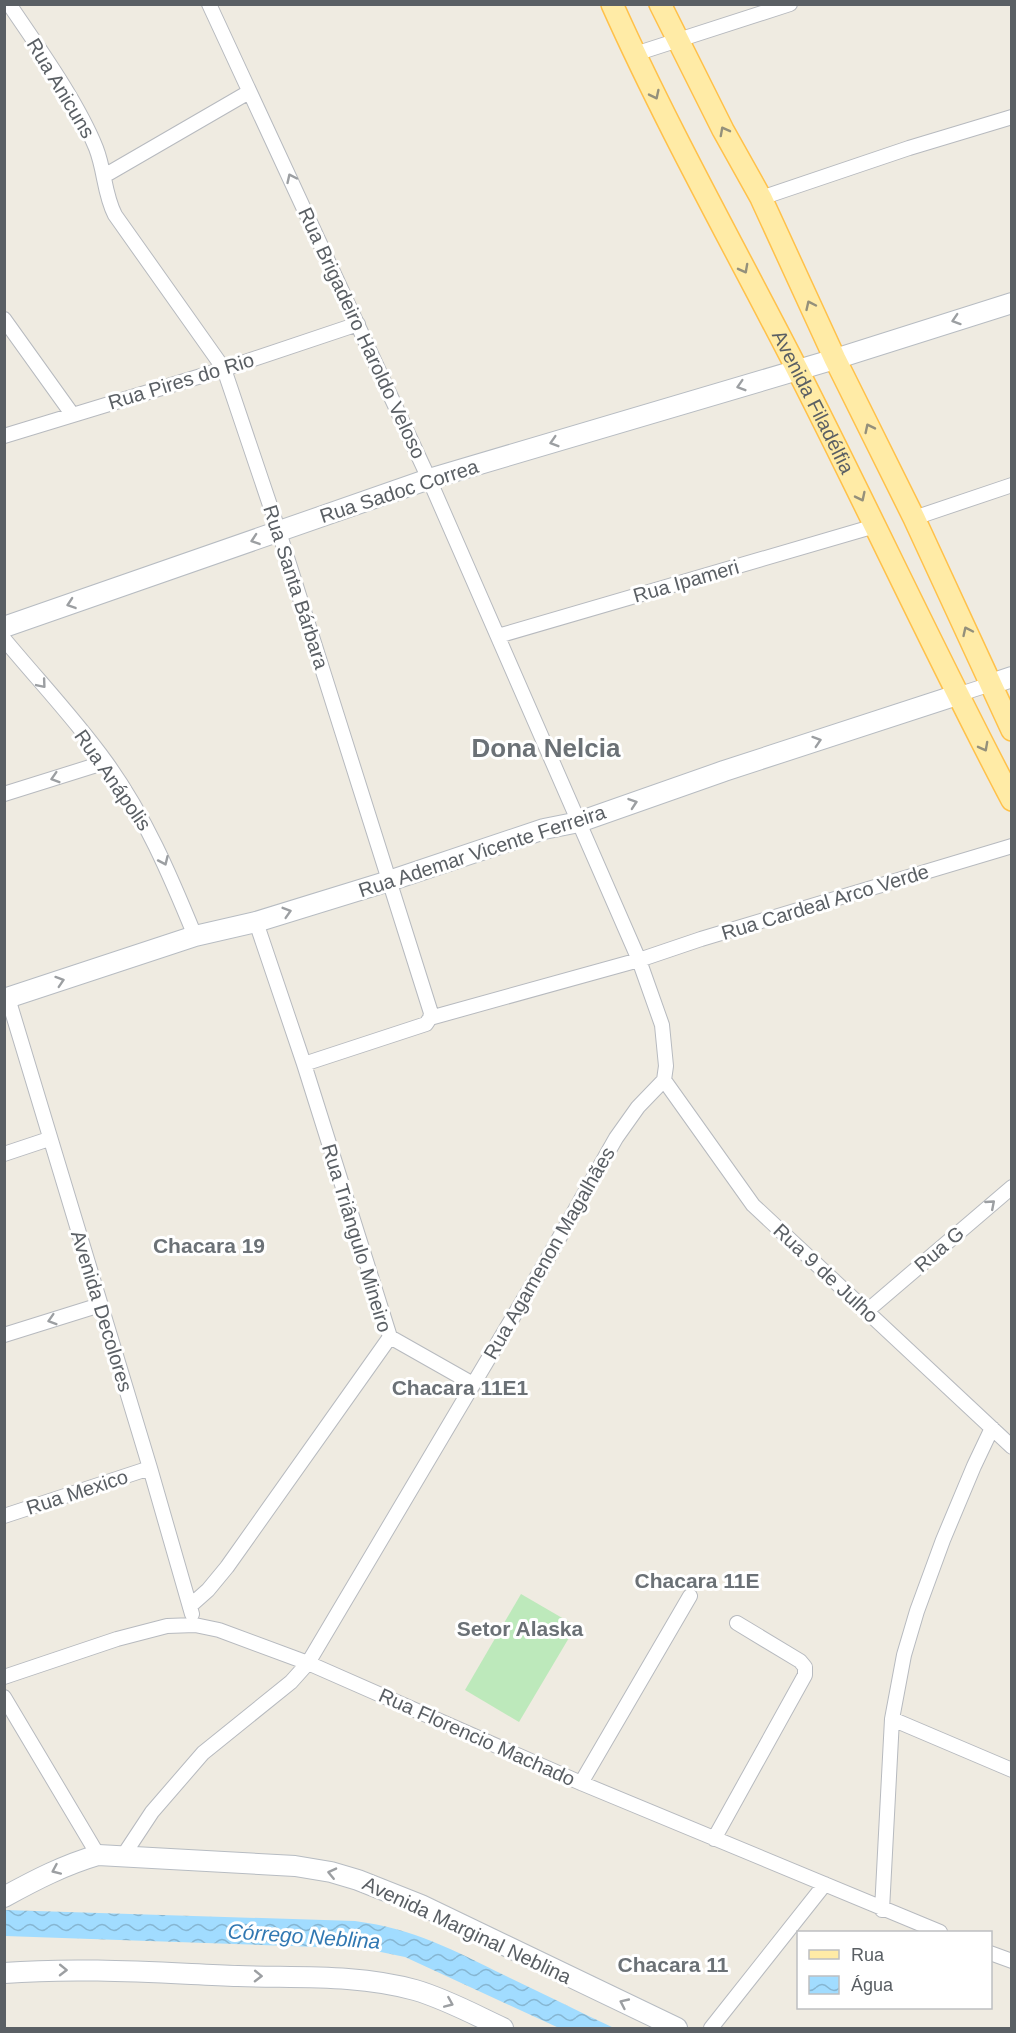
<svg xmlns="http://www.w3.org/2000/svg" width="1016" height="2033" font-family="Helvetica,sans-serif">
<defs>
<pattern id="water-waves" width="16" height="10" patternUnits="userSpaceOnUse" patternTransform="scale(1.5)"><rect width="16" height="10" fill="#a1dcff"/><path d="M0 5q4-4 8 0t8 0" fill="none" stroke="#86b6d2"/></pattern>
</defs>
<rect width="100%" height="100%" fill="#efebe1"/>
<!-- garden -->
<path fill="#bde9bb" d="M 521,1594 L 576,1626 L 519,1722 L 465,1690 Z"/>
<!-- water -->
<path fill="url(#water-waves)" d="M 5,1910 L 355,1921 C 415,1929 453,1950 506,1976 C 542,1993 578,2011 614,2028 L 559,2028 L 405,1957 L 376,1951 L 346,1948 L 5,1936 Z"/>
<g fill="none" stroke-linecap="round" stroke-linejoin="round">
<defs>
<path id="street" d="M 9,4 C 38,47 77,101 96,148 C 105,171 104,194 115,215 L 224,369 L 279,532 L 431,1013 L 430,1018 L 426,1024 L 304,1064
M 635,54 L 790,4
M 104,176 L 249,92
M 761,198 L 909,148 L 1012,117
M 4,319 L 72,414
M 4,436 L 224,369 L 358,324
M 914,518 L 1012,485
M 498,636 L 875,526
M 4,639 C 38,680 75,719 106,762 C 145,816 170,875 195,936
M 957,695 L 991,684
M 4,794 L 106,762
M 8,998 L 150,1468 L 192,1614
M 430,1018 L 639,960 L 701,939 L 1012,846
M 664,1080 L 753,1205 L 1012,1447
M 4,1154 L 49,1139
M 867,1311 L 1012,1187
M 4,1335 L 100,1305
M 390,1337 L 473,1384
M 4,1516 L 150,1468
M 190,1606 L 208,1590 L 227,1567 L 390,1337 L 304,1064 L 256,922
M 4,1677 L 117,1639 L 167,1626 L 195,1625 L 219,1630 L 308,1663 L 581,1783 L 940,1932
M 4,1697 L 98,1855
M 892,1719 L 1012,1770
M 581,1783 L 690,1596
M 714,1839 L 805,1675 L 805,1667 L 800,1661 L 737,1623
M 123,1856 L 152,1812 L 203,1753 L 291,1682 L 308,1663 L 541,1270 L 616,1138 L 638,1107 L 664,1080 L 666,1066 L 662,1025 L 639,960 L 429,479 L 209,4
M 882,1910 L 892,1719 L 904,1655 L 917,1611 L 943,1540 L 974,1466 L 992,1428
M 990,1953 L 1012,1961
M 711,2028 L 825,1884"/>
<path id="secondary" d="M 4,627 L 429,479 L 835,359 L 1012,303
M 991,684 L 1012,677
M 4,999 L 195,936 L 256,922 L 389,881 L 544,829 L 579,822 L 724,771 L 957,695
M 4,1897 C 35,1880 64,1865 98,1855 L 295,1866 L 331,1872 L 358,1880 L 421,1905 L 677,2028
M 4,1973 C 82,1967 160,1973 238,1976 C 297,1978 358,1974 415,1990 C 446,1999 475,2015 503,2028"/>
<g id="primary">
<path id="s1" d="M 612,4 C 668,129 735,248 797,369 C 870,512 937,658 1012,800"/>
<path d="M 660,4 L 723,130 L 761,198 L 835,359 L 914,518 L 1012,730"/>
</g>
</defs>
<!-- street casing -->
<use href="#street" stroke="#b7babf" stroke-width="16"/>
<!-- secondary casing -->
<use href="#secondary" stroke="#b7bcc2" stroke-width="22"/>
<!-- primary casing -->
<use href="#primary" stroke="#ffc14a" stroke-width="24"/>
<!-- street -->
<use href="#street" stroke="#fff" stroke-width="14"/>
<!-- secondary -->
<use href="#secondary" stroke="#fff" stroke-width="20"/>
<!-- primary -->
<use href="#primary" stroke="#ffeba6" stroke-width="21"/>
</g>
<!-- one-way arrows -->
<defs><path id="oneway-chevron" d="M-2-3.5L2.5 0L-2 3.5" fill="none" stroke-width="1.6" stroke-linecap="round" stroke-linejoin="round" transform="scale(1.5)"/></defs>
<g stroke="#94907b">
<use href="#oneway-chevron" transform="translate(655 95) rotate(64)"/>
<use href="#oneway-chevron" transform="translate(724 131) rotate(-118)"/>
<use href="#oneway-chevron" transform="translate(744 269) rotate(62)"/>
<use href="#oneway-chevron" transform="translate(810 305) rotate(-115)"/>
<use href="#oneway-chevron" transform="translate(869 428) rotate(-116)"/>
<use href="#oneway-chevron" transform="translate(861 497) rotate(64)"/>
<use href="#oneway-chevron" transform="translate(967 631) rotate(-115)"/>
<use href="#oneway-chevron" transform="translate(984 747) rotate(62)"/>
</g>
<g stroke="#9c9fa2">
<use href="#oneway-chevron" transform="translate(291 178) rotate(-115)"/>
<use href="#oneway-chevron" transform="translate(956 320) rotate(162)"/>
<use href="#oneway-chevron" transform="translate(741 386) rotate(163)"/>
<use href="#oneway-chevron" transform="translate(554 442) rotate(163)"/>
<use href="#oneway-chevron" transform="translate(255 540) rotate(161)"/>
<use href="#oneway-chevron" transform="translate(71 604) rotate(161)"/>
<use href="#oneway-chevron" transform="translate(42 684) rotate(50)"/>
<use href="#oneway-chevron" transform="translate(817 741) rotate(-18)"/>
<use href="#oneway-chevron" transform="translate(55 778) rotate(163)"/>
<use href="#oneway-chevron" transform="translate(633 803) rotate(-19)"/>
<use href="#oneway-chevron" transform="translate(164 861) rotate(66)"/>
<use href="#oneway-chevron" transform="translate(287 912) rotate(-17)"/>
<use href="#oneway-chevron" transform="translate(60 981) rotate(-18)"/>
<use href="#oneway-chevron" transform="translate(991 1204) rotate(-41)"/>
<use href="#oneway-chevron" transform="translate(52 1320) rotate(163)"/>
<use href="#oneway-chevron" transform="translate(56 1870) rotate(156)"/>
<use href="#oneway-chevron" transform="translate(332 1873) rotate(-167)"/>
<use href="#oneway-chevron" transform="translate(63 1970) rotate(1)"/>
<use href="#oneway-chevron" transform="translate(258 1976) rotate(1)"/>
<use href="#oneway-chevron" transform="translate(449 2003) rotate(23)"/>
<use href="#oneway-chevron" transform="translate(624 2003) rotate(-155)"/>
</g>
<g text-anchor="middle" dominant-baseline="central" stroke-width="6" stroke-linejoin="round" paint-order="stroke">
<!-- street labels -->
<g font-size="20" fill="#5a5f64" stroke="#fff">
<text transform="translate(61 88) rotate(59)">Rua Anicuns</text>
<text transform="translate(362 333) rotate(65)">Rua Brigadeiro Haroldo Veloso</text>
<text transform="translate(181 381) rotate(-17)">Rua Pires do Rio</text>
<text stroke="none"><textPath href="#s1" startOffset="446">Avenida Filadélfia</textPath></text>
<text transform="translate(399 491) rotate(-18)">Rua Sadoc Correa</text>
<text transform="translate(686 581) rotate(-16)">Rua Ipameri</text>
<text transform="translate(296 587) rotate(72)">Rua Santa Bárbara</text>
<text transform="translate(113 780) rotate(55)">Rua Anápolis</text>
<text transform="translate(482 851) rotate(-18)">Rua Ademar Vicente Ferreira</text>
<text transform="translate(825 902) rotate(-17)">Rua Cardeal Arco Verde</text>
<text transform="translate(357 1238) rotate(73)">Rua Triângulo Mineiro</text>
<text transform="translate(939 1249) rotate(-41)">Rua G</text>
<text transform="translate(549 1253) rotate(-60)">Rua Agamenon Magalhães</text>
<text transform="translate(826 1273) rotate(43)">Rua 9 de Julho</text>
<text transform="translate(102 1311) rotate(73)">Avenida Decolores</text>
<text transform="translate(77 1492) rotate(-18)">Rua Mexico</text>
<text transform="translate(477 1737) rotate(24)">Rua Florencio Machado</text>
<text transform="translate(467 1930) rotate(25)">Avenida Marginal Neblina</text>
</g>
<!-- neighbourhood labels -->
<g font-size="21" font-weight="bold" fill="#6b7176" stroke="#fff">
<text x="209" y="1245">Chacara 19</text>
<text x="460" y="1387">Chacara 11E1</text>
<text x="697" y="1580">Chacara 11E</text>
<text x="520" y="1628">Setor Alaska</text>
<text x="673" y="1964">Chacara 11</text>
</g>
<!-- water labels -->
<g font-size="21" font-style="italic" fill="#3178b2" stroke="#fff">
<text transform="translate(304 1936) rotate(4)">Córrego Neblina</text>
</g>
<!-- district labels -->
<g font-size="26" font-weight="bold" fill="#6b7176" stroke="#fff">
<text x="546" y="748">Dona Nelcia</text>
</g>
</g>
<!-- border -->
<rect width="1016" height="2033" fill="none" stroke="#5a5f64" stroke-width="12"/>
<!-- legend -->
<rect x="797" y="1931" width="195" height="78" fill="#ffffff" stroke="#bdbfc1" stroke-width="1.5"/>
<rect x="809" y="1950" width="30" height="9" fill="#ffeba6" stroke="#bdbfc1" stroke-width="1.5"/>
<text x="851" y="1961" font-size="18" fill="#5a5f64">Rua</text>
<rect x="809" y="1976" width="30" height="18" fill="url(#water-waves)" stroke="#bdbfc1" stroke-width="1.5"/>
<text x="851" y="1991" font-size="18" fill="#5a5f64">Água</text>
</svg>
